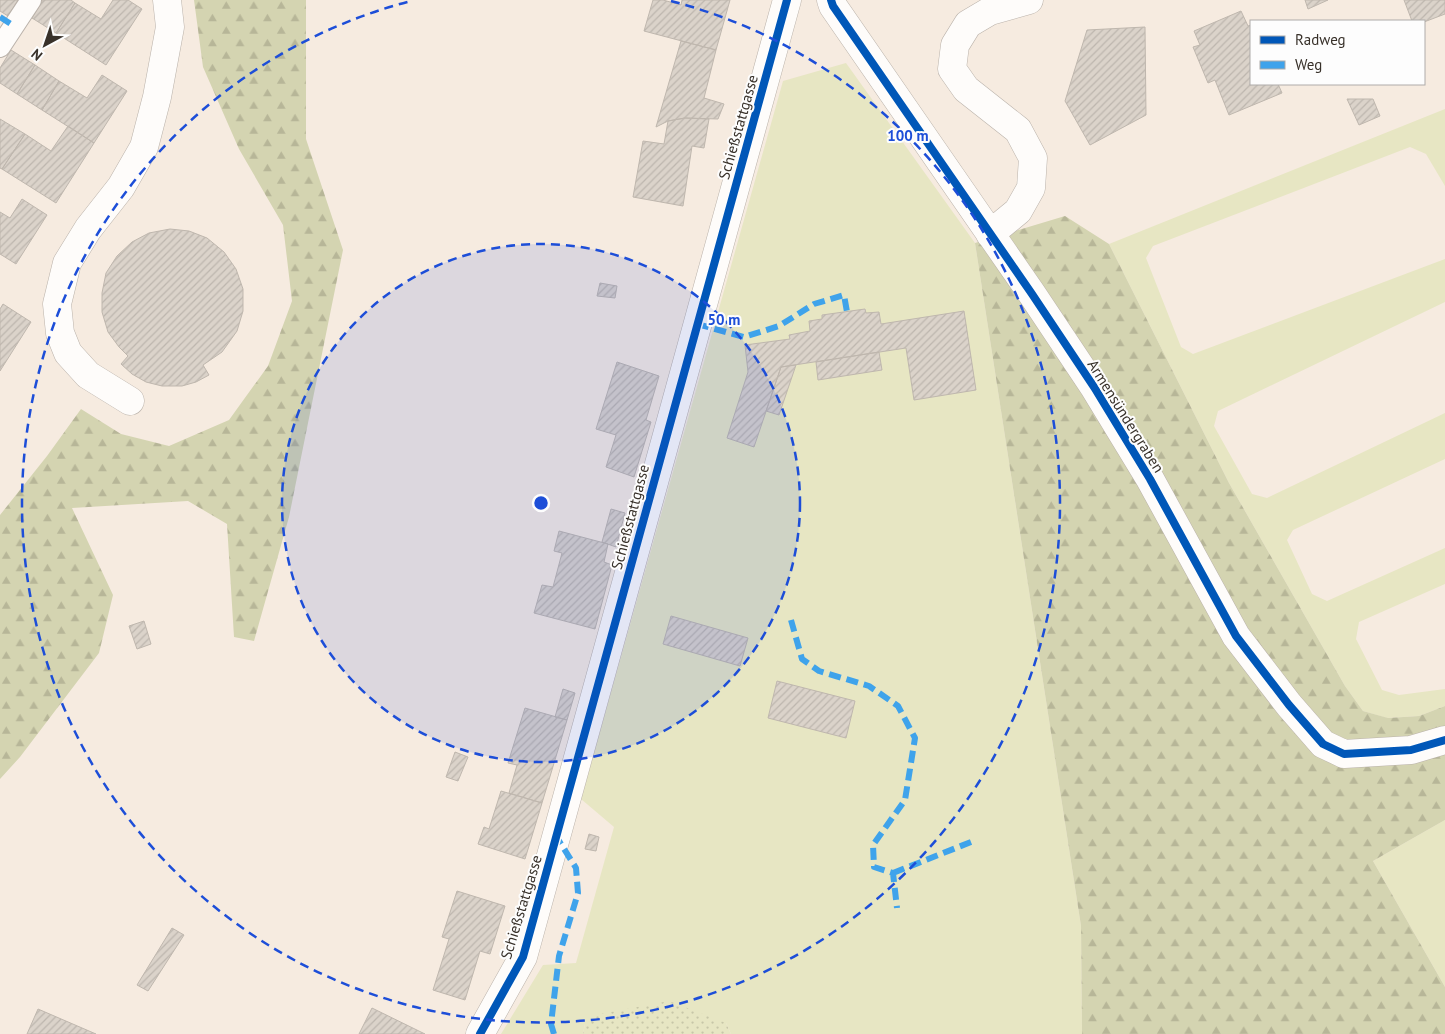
<svg xmlns="http://www.w3.org/2000/svg" width="1445" height="1034" font-family="'PT Sans',sans-serif">
<defs>
<pattern id="forest-firs" width="22" height="20" patternUnits="userSpaceOnUse" patternTransform="scale(1.25)"><rect width="22" height="20" fill="#d4d4b1"/><path d="M5 1l3.5 6h-7zM16 11l3.5 6h-7z" fill="#b7b698"/></pattern>
<pattern id="garden-dots" width="8" height="8" patternUnits="userSpaceOnUse" patternTransform="scale(1.25)"><rect width="8" height="8" fill="#e7e6c3"/><path d="M2 2h.1M6 6h.1" fill="none" stroke="#c7c6a8" stroke-width="1.8" stroke-linecap="round"/></pattern>
<pattern id="building-hatch" width="6" height="6" patternUnits="userSpaceOnUse" patternTransform="scale(1.25)"><rect width="6" height="6" fill="#dbd3ca"/><path d="M-1 1l2-2M0 6l6-6M5 7l2-2" fill="none" stroke="#bdb6ae"/></pattern>
</defs>
<rect width="100%" height="100%" fill="#f6ebe0"/>
<!-- grass -->
<path fill="#e7e6c3" d="M 846,63 L 975,243 L 1081,926 L 1082,1034 L 731,1034 L 726,1023 L 585,1024 L 583,1034 L 501,1034 L 543,965 L 576,963 L 614,827 L 581,799 L 783,81 Z
M 1445,109 L 1445,186 L 1426,154 L 1410,147 L 1153,246 L 1146,258 L 1181,347 L 1193,354 L 1445,259 L 1445,302 L 1218,411 L 1214,426 L 1252,494 L 1267,498 L 1445,413 L 1445,459 L 1293,530 L 1287,540 L 1312,594 L 1327,601 L 1445,548 L 1445,584 L 1359,622 L 1356,639 L 1382,690 L 1399,695 L 1445,689 L 1445,706 L 1419,716 L 1387,718 L 1363,711 L 1345,686 L 1229,483 L 1109,244 Z
M 1445,820 L 1445,987 L 1373,861 Z"/>
<!-- forest -->
<path fill="url(#forest-firs)" d="M 194,0 L 306,0 L 306,139 L 343,250 L 289,517 L 254,641 L 234,637 L 227,524 L 188,501 L 72,508 L 113,595 L 99,653 L 20,757 L 0,779 L 0,515 L 47,456 L 81,409 L 121,434 L 169,446 L 229,420 L 268,366 L 292,301 L 283,225 L 239,149 L 203,67 Z
M 1065,216 L 1109,244 L 1229,483 L 1345,686 L 1363,711 L 1388,718 L 1419,716 L 1445,706 L 1445,820 L 1373,861 L 1445,987 L 1445,1034 L 1082,1034 L 1081,926 L 975,243 Z"/>
<!-- garden -->
<path fill="url(#garden-dots)" d="M 669,1001 L 726,1023 L 731,1034 L 583,1034 L 585,1024 L 595,1015 Z"/>
<!-- building -->
<path fill="url(#building-hatch)" stroke="#bfb7ae" d="M 0,0 L 18,0 L 8,16 L 0,11 Z
M 43,0 L 71,0 L 75,3 L 56,33 L 32,18 Z
M 113,0 L 128,0 L 142,9 L 106,65 L 56,33 L 75,3 L 101,19 Z
M 653,0 L 663,0 L 681,5 L 682,0 L 730,0 L 716,50 L 644,31 Z
M 1305,0 L 1328,0 L 1308,9 Z
M 1404,0 L 1445,0 L 1445,14 L 1424,22 L 1412,21 Z
M 1241,11 L 1248,26 L 1251,25 L 1251,84 L 1278,84 L 1282,93 L 1229,115 L 1215,80 L 1208,83 L 1193,47 L 1200,45 L 1194,31 Z
M 1145,27 L 1146,115 L 1090,145 L 1065,101 L 1087,30 Z
M 681,41 L 716,50 L 704,98 L 724,104 L 718,119 L 685,118 L 668,121 L 656,127 Z
M 11,50 L 35,65 L 17,94 L 0,83 L 0,68 Z
M 35,65 L 59,81 L 42,110 L 17,94 Z
M 102,75 L 127,91 L 94,143 L 42,110 L 59,81 L 87,98 Z
M 1347,99 L 1373,99 L 1380,116 L 1359,125 Z
M 685,118 L 709,119 L 704,148 L 692,146 L 683,206 L 633,197 L 643,141 L 664,144 L 668,121 Z
M 0,119 L 25,134 L 2,169 L 0,168 Z
M 68,126 L 94,143 L 56,203 L 2,169 L 25,134 L 51,151 Z
M 22,199 L 47,215 L 16,264 L 0,254 L 0,212 L 10,218 Z
M 170,229 L 189,231 L 207,238 L 224,252 L 236,269 L 243,289 L 243,311 L 237,331 L 222,352 L 203,365 L 209,375 L 196,382 L 182,386 L 162,386 L 146,382 L 132,374 L 121,364 L 128,356 L 119,347 L 108,332 L 102,312 L 102,293 L 106,273 L 117,256 L 132,242 L 149,233 Z
M 600,283 L 617,286 L 615,298 L 597,296 Z
M 3,304 L 31,322 L 0,371 L 0,309 Z
M 865,309 L 866,313 L 879,312 L 881,324 L 964,311 L 976,390 L 914,400 L 906,348 L 781,367 L 754,447 L 727,438 L 748,372 L 745,345 L 790,339 L 789,335 L 810,331 L 809,321 L 822,319 L 822,315 Z
M 879,352 L 882,370 L 818,380 L 816,362 Z
M 617,362 L 659,376 L 646,420 L 651,422 L 634,477 L 606,467 L 616,435 L 596,429 Z
M 796,365 L 779,415 L 766,411 L 781,367 Z
M 611,509 L 625,513 L 616,547 L 602,542 Z
M 559,531 L 608,544 L 604,562 L 612,565 L 595,629 L 534,613 L 542,585 L 553,587 L 562,553 L 554,551 Z
M 671,616 L 748,638 L 740,666 L 663,644 Z
M 144,621 L 151,644 L 137,649 L 129,626 Z
M 777,681 L 855,701 L 846,738 L 768,718 Z
M 563,689 L 575,693 L 567,720 L 555,717 Z
M 525,708 L 567,720 L 542,803 L 509,793 L 517,765 L 508,763 Z
M 455,752 L 468,757 L 458,781 L 446,777 Z
M 501,791 L 542,803 L 525,859 L 478,844 L 484,827 L 489,829 Z
M 589,834 L 599,837 L 596,851 L 585,849 Z
M 457,891 L 505,906 L 490,954 L 480,951 L 465,1000 L 433,990 L 449,939 L 442,937 Z
M 172,928 L 184,935 L 148,991 L 137,985 Z
M 372,1008 L 425,1034 L 359,1034 Z
M 38,1009 L 96,1034 L 27,1034 Z"/>
<g fill="none" stroke-linecap="round" stroke-linejoin="round">
<defs>
<path id="service" d="M 0,47 L 31,0"/>
<path id="minor" d="M 831,0 L 833,6 L 1032,294 L 1094,387 L 1150,479 L 1236,636 L 1289,705 L 1323,744 L 1344,754 L 1411,750 L 1445,740
M 990,234 L 1018,211 L 1031,188 L 1033,158 L 1018,130 L 966,89 L 952,69 L 955,45 L 968,24 L 990,11 L 1029,0
M 130,401 L 88,375 L 68,353 L 60,333 L 57,304 L 67,263 L 88,229 L 121,187 L 144,147 L 157,97 L 170,27 L 167,0
M 480,1034 L 523,957 L 787,0"/>
</defs>
<!-- service casing -->
<use href="#service" stroke="#bab2aa" stroke-width="22"/>
<!-- minor casing -->
<use href="#minor" stroke="#bab2aa" stroke-width="29"/>
<!-- service -->
<use href="#service" stroke="#fefcfa" stroke-width="20"/>
<!-- minor -->
<use href="#minor" stroke="#fefcfa" stroke-width="28"/>
<!-- quiet -->
<path stroke="#3fa3eb" stroke-width="6" stroke-dasharray="12 6" stroke-linecap="butt" d="M 0,17 L 14,26
M 697,324 L 744,337 L 779,326 L 814,304 L 844,295 L 847,312
M 791,620 L 802,659 L 819,671 L 869,686 L 898,706 L 915,738 L 905,800 L 873,845 L 874,867 L 893,873 L 897,908
M 893,873 L 971,842
M 554,1034 L 551,1024 L 559,956 L 578,893 L 576,868 L 556,836"/>
<defs>
<path id="cycleway" d="M 831,0 L 833,6 L 1032,294 L 1094,387 L 1150,479 L 1236,636 L 1289,705 L 1323,744 L 1344,754 L 1411,750 L 1445,740
M 480,1034 L 523,957 L 787,0"/>
</defs>
<!-- cycleway casing -->
<use href="#cycleway" stroke="#fdfdfd" stroke-width="11"/>
<!-- cycleway -->
<use href="#cycleway" stroke="#0057b8" stroke-width="8"/>
</g>
<!-- distance rings -->
<circle cx="541" cy="503" r="259" fill="#1d4ed8" fill-opacity=".12"/>
<g fill="none" stroke="#1d4ed8" stroke-width="2.5" stroke-dasharray="9 6">
<circle cx="541" cy="503" r="259"/>
<path d="M671 1A519 519 0 1 1 411 1"/>
</g>
<g text-anchor="middle" dominant-baseline="central" stroke-width="4" stroke-linejoin="round" paint-order="stroke">
<!-- street labels -->
<g font-size="15" fill="#38312a" stroke="#fdfdfd">
<text transform="translate(738 127) rotate(-74)">Schießstattgasse</text>
<text transform="translate(1126 416) rotate(58)">Armensündergraben</text>
<text transform="translate(630 517) rotate(-75)">Schießstattgasse</text>
<text transform="translate(521 907) rotate(-73)">Schießstattgasse</text>
</g>
</g>
<circle cx="541" cy="503" r="8" fill="#1d4ed8" stroke="#fdfdfd" stroke-width="2.5"/>
<g font-size="15" text-anchor="middle" font-weight="bold" fill="#1d4ed8" stroke="#fdfdfd" stroke-width="4" stroke-linejoin="round" paint-order="stroke">
<text x="908" y="141">100 m</text>
<text x="724" y="325">50 m</text>
</g>
<!-- legend -->
<rect x="1250" y="20" width="175" height="65" fill="#fdfdfd" stroke="#aeaba9"/>
<rect x="1260" y="36" width="25" height="8" fill="#0057b8" stroke="#aeaba9"/>
<text x="1295" y="45" font-size="15" fill="#38312a">Radweg</text>
<rect x="1260" y="61" width="25" height="8" fill="#3fa3eb" stroke="#aeaba9"/>
<text x="1295" y="70" font-size="15" fill="#38312a">Weg</text>
<!-- north arrow -->
<g transform="translate(45 45) rotate(220)" stroke="#fdfdfd" stroke-width="4" paint-order="stroke">
<path d="M0-4L9 19L0 12L-9 19Z" fill="#38312a"/>
<text y="-8" font-size="14" font-weight="bold" text-anchor="middle" fill="#38312a">N</text>
</g>
</svg>
